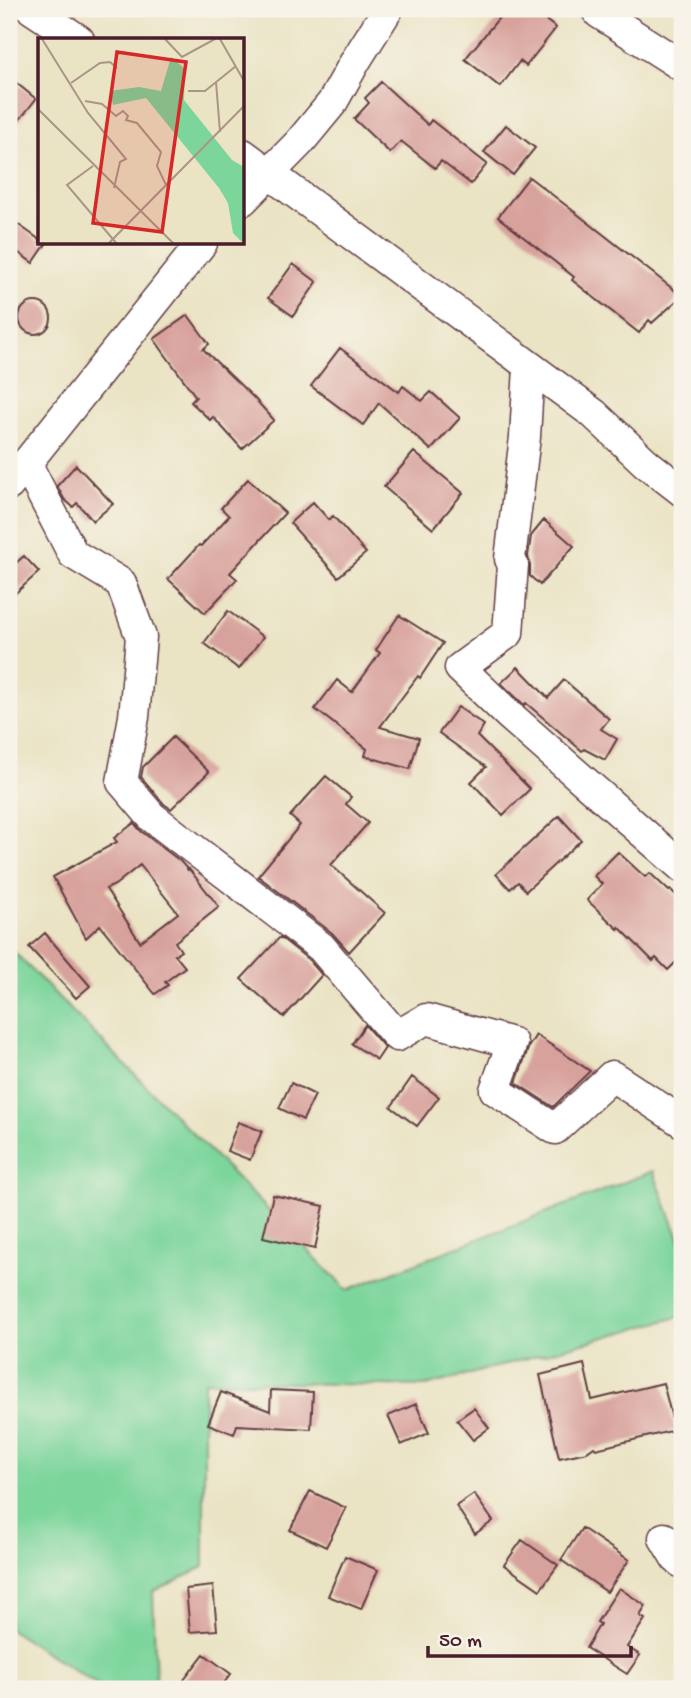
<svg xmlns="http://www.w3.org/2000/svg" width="691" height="1698" font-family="'Gochi Hand',sans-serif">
<rect width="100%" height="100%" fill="#f7f3e8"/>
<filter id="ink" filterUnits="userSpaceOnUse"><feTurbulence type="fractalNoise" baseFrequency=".0143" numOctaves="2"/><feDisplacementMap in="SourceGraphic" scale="14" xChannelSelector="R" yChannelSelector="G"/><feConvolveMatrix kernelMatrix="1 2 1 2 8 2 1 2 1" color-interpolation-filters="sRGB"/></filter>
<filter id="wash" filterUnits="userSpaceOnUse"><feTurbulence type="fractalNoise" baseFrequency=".00686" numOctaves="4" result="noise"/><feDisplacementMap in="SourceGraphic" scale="28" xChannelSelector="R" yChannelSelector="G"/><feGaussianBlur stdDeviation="1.57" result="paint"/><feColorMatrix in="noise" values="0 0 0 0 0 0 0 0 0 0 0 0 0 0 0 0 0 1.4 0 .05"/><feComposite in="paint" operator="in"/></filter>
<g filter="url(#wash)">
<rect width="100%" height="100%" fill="#eae3c4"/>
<!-- green -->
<path fill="#7cd59b" stroke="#637a63" stroke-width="2" d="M 9,947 L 347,1290 L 653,1171 L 682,1246 L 682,1316 L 426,1386 L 204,1381 L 204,1567 L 153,1592 L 156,1689 L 104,1689 L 9,1629 Z"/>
<g id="blocks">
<!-- building -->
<path fill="#d8a29c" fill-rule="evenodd" d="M 506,9 L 531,9 L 556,28 L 526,66 L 520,61 L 500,87 L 465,59 Z
M 9,77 L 36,99 L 9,133 Z
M 381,82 L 428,125 L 431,120 L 487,164 L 471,184 L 441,161 L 435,168 L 401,141 L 390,153 L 354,119 L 369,103 L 365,98 Z
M 506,125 L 535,148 L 513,175 L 484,152 Z
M 529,177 L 576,213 L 682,296 L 652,323 L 649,320 L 639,333 L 572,280 L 574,277 L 498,217 Z
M 9,218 L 40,240 L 40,243 L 46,244 L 33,263 L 9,246 Z
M 293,264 L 317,282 L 293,316 L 268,298 Z
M19 318a16 16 0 1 1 32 0a16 16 0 1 1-32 0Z
M 188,315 L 209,344 L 203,349 L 254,398 L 274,420 L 242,449 L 213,417 L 210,420 L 191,402 L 196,397 L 154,339 Z
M 340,348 L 399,392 L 403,386 L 422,401 L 431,392 L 460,418 L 431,450 L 379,403 L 363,425 L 311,386 Z
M 414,452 L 463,493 L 433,529 L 384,487 Z
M 76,465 L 113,504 L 93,521 L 77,503 L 73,507 L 64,499 L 57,486 Z
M 248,479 L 285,513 L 230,573 L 237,579 L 205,613 L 168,579 L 199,545 L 201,546 L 229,516 L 221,508 Z
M 313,502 L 329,520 L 333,516 L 366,553 L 338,577 L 290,523 Z
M 544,520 L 574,546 L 540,585 L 530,576 L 530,566 L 528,556 L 531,536 Z
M 24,556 L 39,572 L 9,599 L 9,569 Z
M 228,611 L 263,637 L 239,669 L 204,643 Z
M 399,615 L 443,643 L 420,678 L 418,676 L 380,727 L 419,738 L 410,769 L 365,756 L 367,749 L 315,709 L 337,680 L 352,692 L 380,653 L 376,650 Z
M 518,667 L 548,698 L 564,680 L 609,719 L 601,729 L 617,739 L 605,760 L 584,749 L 582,751 L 526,703 L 524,705 L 501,683 Z
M 458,707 L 484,725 L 477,736 L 530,789 L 503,815 L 471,782 L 486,767 L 439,733 Z
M 173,737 L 209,772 L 171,809 L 164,804 L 141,777 L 143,767 Z
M 326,776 L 351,797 L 346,804 L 368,823 L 331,865 L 385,913 L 349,952 L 332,933 L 258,876 L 300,825 L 290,816 Z
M 559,816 L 581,840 L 526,891 L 518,882 L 510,889 L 496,874 Z
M 134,823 L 141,831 L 180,861 L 188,870 L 189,869 L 219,907 L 175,942 L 181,951 L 175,955 L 185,967 L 165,982 L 168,985 L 155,994 L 100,925 L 86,938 L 53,877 L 117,842 L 114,838 ZM 140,865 L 178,913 L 140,942 L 106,889 L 115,885 Z
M 618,852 L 645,877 L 650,873 L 669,891 L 671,890 L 682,901 L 682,956 L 668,970 L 656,958 L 653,961 L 619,927 L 618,929 L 587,900 L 602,884 L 594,876 Z
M 45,933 L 90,986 L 76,998 L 29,947 Z
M 280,937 L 309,960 L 322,975 L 284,1017 L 241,979 Z
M 365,1025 L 385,1048 L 377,1060 L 352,1044 Z
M 536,1035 L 590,1071 L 553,1107 L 516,1083 L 529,1046 Z
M 412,1077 L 439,1097 L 417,1126 L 391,1107 Z
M 291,1083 L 315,1095 L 303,1120 L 279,1108 Z
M 238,1122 L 262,1131 L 250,1160 L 227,1151 Z
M 273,1195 L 324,1206 L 315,1249 L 263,1237 Z
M 584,1364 L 592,1400 L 663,1383 L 675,1430 L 596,1449 L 594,1447 L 587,1452 L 559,1458 L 540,1375 Z
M 271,1390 L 313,1392 L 311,1429 L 237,1425 L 234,1434 L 208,1424 L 221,1392 L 270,1411 Z
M 416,1404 L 429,1433 L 401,1445 L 388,1416 Z
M 474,1408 L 489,1428 L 473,1440 L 457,1420 Z
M 310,1491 L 346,1508 L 326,1547 L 290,1530 Z
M 474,1494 L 493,1521 L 475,1534 L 456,1506 Z
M 582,1528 L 629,1560 L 607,1592 L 561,1560 Z
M 522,1540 L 558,1565 L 540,1590 L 504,1565 Z
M 345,1556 L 378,1570 L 361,1609 L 328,1596 Z
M 213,1586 L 217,1630 L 190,1632 L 186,1589 Z
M 619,1588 L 646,1606 L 640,1616 L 645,1619 L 627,1647 L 640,1655 L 627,1674 L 586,1648 L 600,1624 L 597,1622 Z
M 204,1654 L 231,1674 L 219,1689 L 197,1689 L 184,1680 Z"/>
</g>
</g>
<g filter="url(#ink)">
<use href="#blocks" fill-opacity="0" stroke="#623c42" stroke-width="2"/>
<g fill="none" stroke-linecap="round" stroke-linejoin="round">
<defs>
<path id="minor" d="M 32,9 L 79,40
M 596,9 L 599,13 L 682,66
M 243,154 L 594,414 L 646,463 L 682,491
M 243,200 L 299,143 L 332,103 L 356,60 L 388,9
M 529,367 L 525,437 L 510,559 L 513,565 L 508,633 L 460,668 L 509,715 L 682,867
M 26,463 L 73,554 L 121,583 L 141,637 L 134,717 L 122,782 L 152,817 L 321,947 L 397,1036 L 426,1019 L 512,1043 L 495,1090 L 555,1129 L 612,1076 L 682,1122
M 9,485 L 202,243
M 664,1538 L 676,1558 L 682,1563"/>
</defs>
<!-- minor casing -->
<use href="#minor" stroke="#623c42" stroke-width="33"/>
<!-- minor -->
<use href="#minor" stroke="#fff" stroke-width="30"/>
</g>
</g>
<!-- overview -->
<g transform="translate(38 38)">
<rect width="206" height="206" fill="#eae3c4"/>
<path d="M 133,19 L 147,31 L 146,62 L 194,122 L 206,129 L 206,206 L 195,195 L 190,165 L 181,150 L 108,60 L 75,67 L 72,53 L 101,49 L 123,53 Z" fill="#7cd59b"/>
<path fill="none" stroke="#aa9587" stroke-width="2" d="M 4,1 L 50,75 L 88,121 L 82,124 L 76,150M 127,1 L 144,19 L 177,1M 182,1 L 206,43M 178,44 L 182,94M 33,45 L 62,25 L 72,24 L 79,30M 150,53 L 167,53 L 198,28M 47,63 L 64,66 L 78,78 L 85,73 L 90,78 L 88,82 L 99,85 L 123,114 L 119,128 L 128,147M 0,71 L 136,206M 55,128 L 29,147 L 79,206M 70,206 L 206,68"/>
<path fill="#d62828" fill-opacity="0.15" stroke="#d62828" stroke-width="3.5" d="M 79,14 L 148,24 L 124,194 L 55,185 Z"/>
<rect width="206" height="206" fill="none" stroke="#4a1f2b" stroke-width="3.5"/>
</g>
<!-- margin -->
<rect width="691" height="1698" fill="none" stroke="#f7f3e8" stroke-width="35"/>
<!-- scale -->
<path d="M428 1646v10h203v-10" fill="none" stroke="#4a1f2b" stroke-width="3.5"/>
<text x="439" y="1646" font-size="21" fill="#4a1f2b" stroke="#f7f3e8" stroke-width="5" paint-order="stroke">50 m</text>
</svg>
